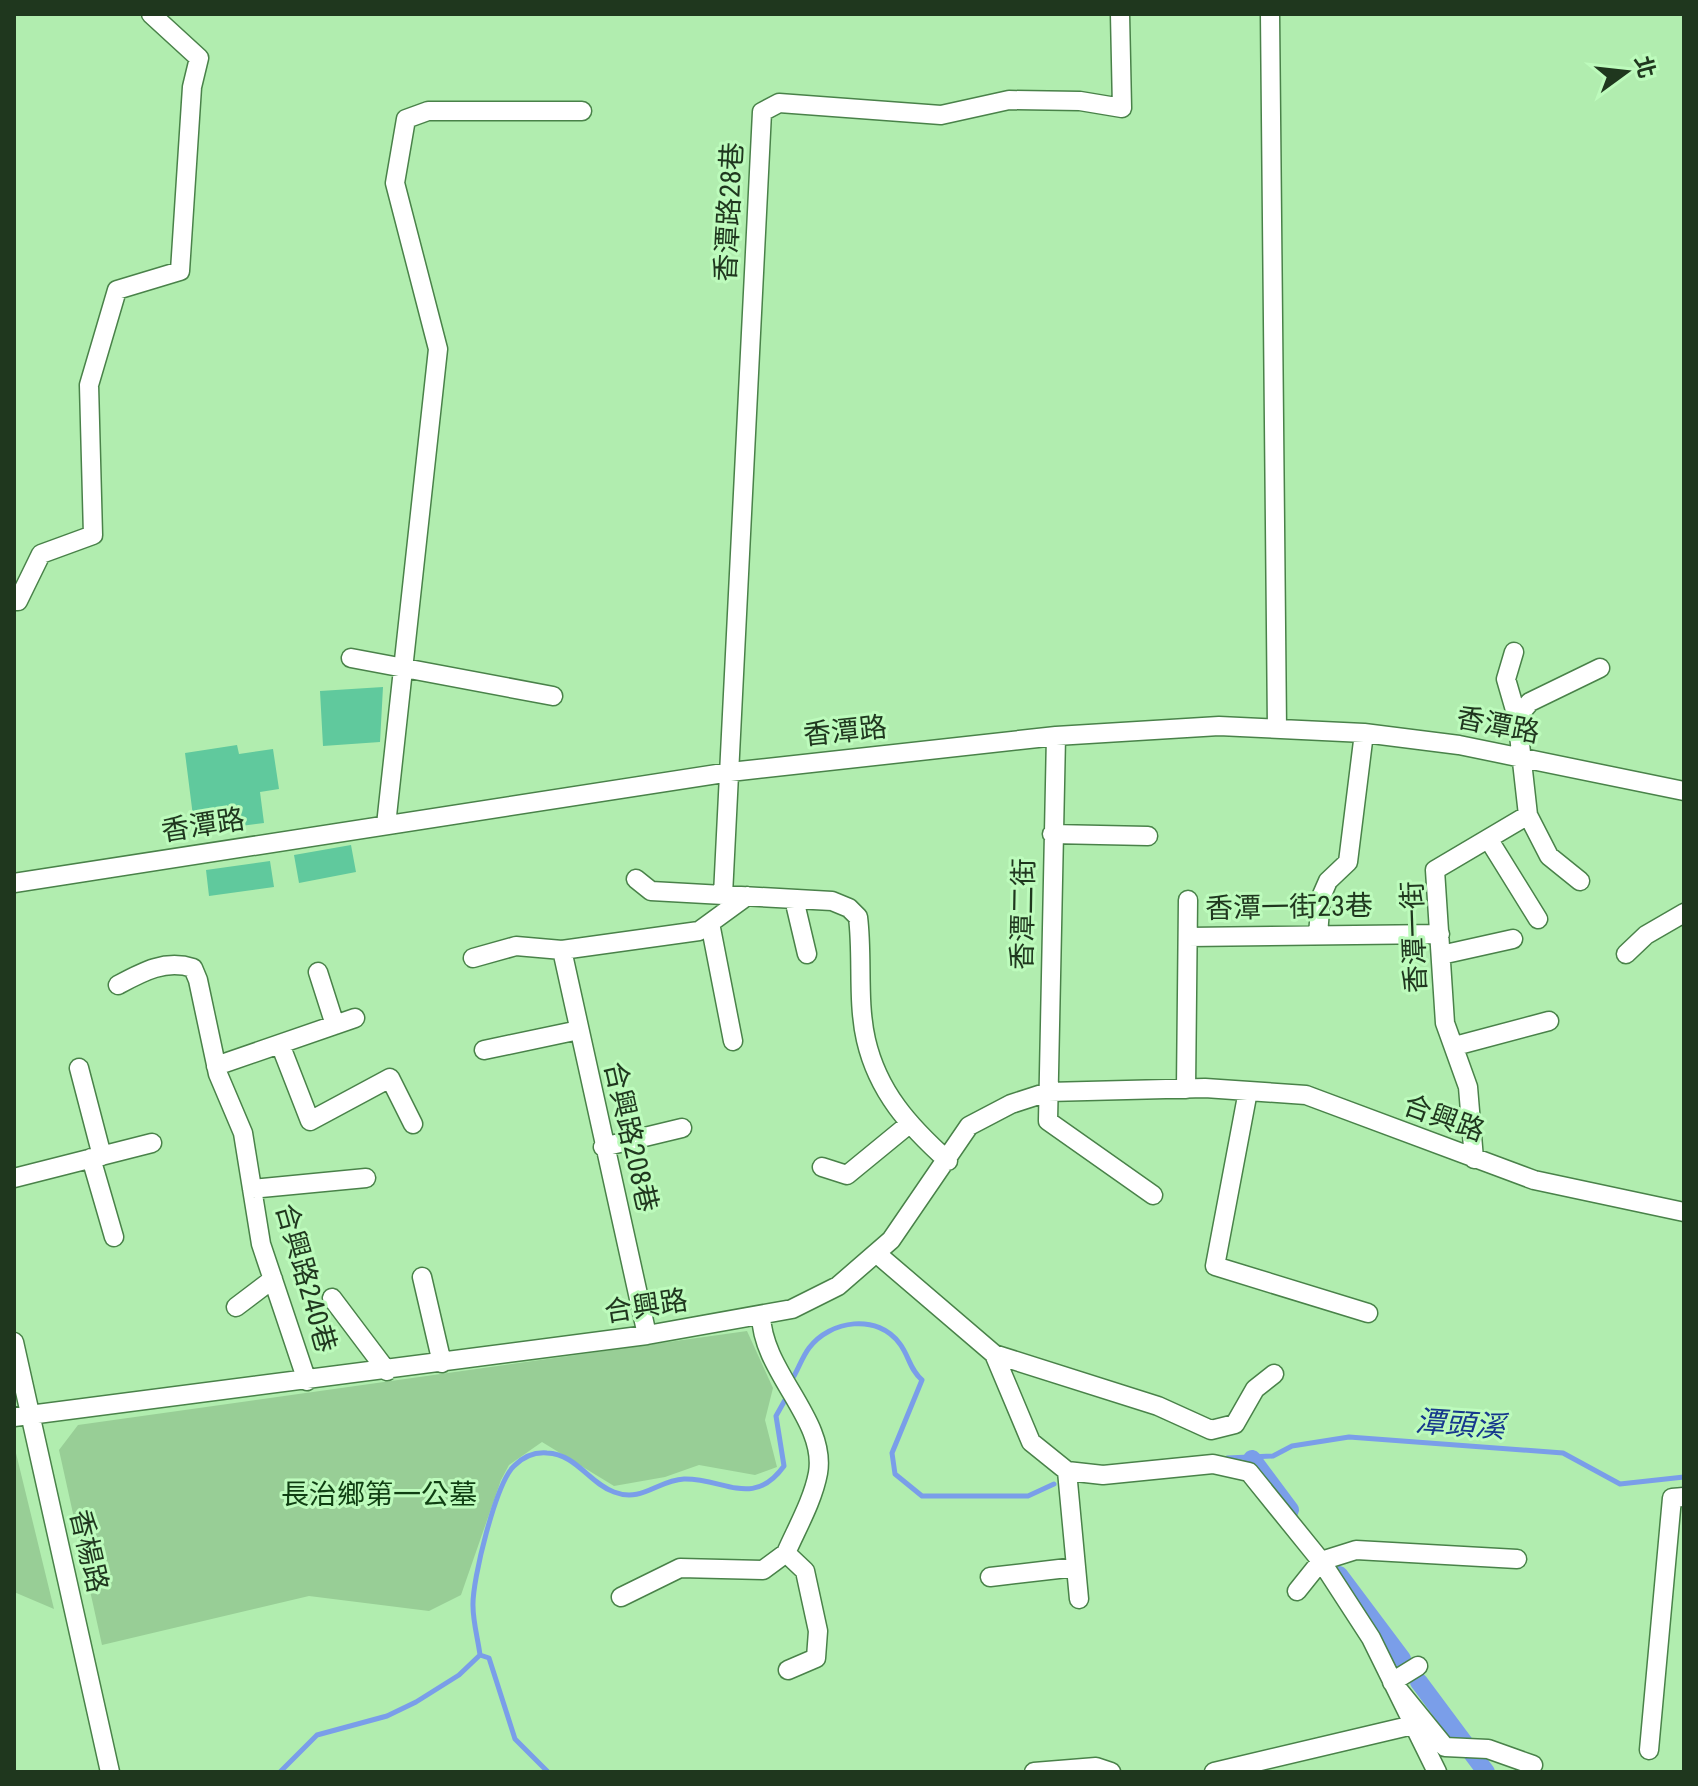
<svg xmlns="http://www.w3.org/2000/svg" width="1698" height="1786" font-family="'Roboto Condensed','Noto Sans TC',sans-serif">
<rect width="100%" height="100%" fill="#b1edaf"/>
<!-- green -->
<path fill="#98ce96" d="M 747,1331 L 773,1388 L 765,1420 L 777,1467 L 755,1475 L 699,1465 L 665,1477 L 614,1486 L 542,1442 L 509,1465 L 501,1480 L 461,1595 L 429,1611 L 309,1596 L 102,1645 L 59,1450 L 78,1425 Z
M 14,1445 L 54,1609 L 14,1592 Z"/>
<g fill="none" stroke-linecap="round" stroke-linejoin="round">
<!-- stream -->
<path stroke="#7a9ee9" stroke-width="5" d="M 794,1376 C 799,1367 803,1356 809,1348 C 830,1320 878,1313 900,1344 C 909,1356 910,1370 922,1380 L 892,1453 L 895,1474 L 922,1496 L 1028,1496 L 1054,1484
M 1227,1458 L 1273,1456 L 1292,1446 L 1349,1437 L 1563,1453 L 1620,1484 L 1684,1477
M 480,1655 L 489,1658 L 515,1739 L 548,1772
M 280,1772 L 317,1735 L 387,1716 L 416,1702 L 459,1675 L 480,1655 C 478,1639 473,1622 473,1606 C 472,1580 496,1483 514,1466 C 523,1457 534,1452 547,1453 C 576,1454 589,1483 614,1492 C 642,1503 658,1480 684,1479 C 724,1478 753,1509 784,1466 L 776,1416 L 785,1400"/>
<!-- canal -->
<path stroke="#7a9ee9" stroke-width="18" d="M 1252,1459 L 1290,1510
M 1339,1575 L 1402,1659
M 1419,1682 L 1486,1772"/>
</g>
<!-- building -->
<path fill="#60c99d" d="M 383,687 L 380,742 L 323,746 L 320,691 Z
M 237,745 L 239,754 L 273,749 L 279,789 L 260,792 L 264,823 L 195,832 L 185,753 Z
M 351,845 L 356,872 L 299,883 L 294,855 Z
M 270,861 L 274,887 L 209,896 L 206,870 Z"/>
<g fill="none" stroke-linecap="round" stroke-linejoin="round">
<defs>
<path id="minor" d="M 1270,14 L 1277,729
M 14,601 L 18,601 L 41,554 L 93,535 L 89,385 L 117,290 L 180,271 L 192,87 L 199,58 L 151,14
M 1514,652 L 1506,679 L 1517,717
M 351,658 L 553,696
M 1056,736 L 1048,1121 L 1153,1195
M 1528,815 L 1549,856 L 1580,881
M 386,825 L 438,349 L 395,183 L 406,119 L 428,111 L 582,111
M 1052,834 L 1148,836
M 1489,840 L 1538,919
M 636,879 L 651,891 L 832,901 L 849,908 L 858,917 C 863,957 857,1001 866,1040 C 878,1092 909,1126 948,1161
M 14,883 L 730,772 L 1056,736 L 1219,726 L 1364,733 L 1459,745 L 1684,791
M 723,895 L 762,112 L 779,103 L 941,115 L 1009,100 L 1080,101 L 1122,108 L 1120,14
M 794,899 L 807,954
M 710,923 L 733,1041
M 1318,935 L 1321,897 L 1328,881 L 1348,862 L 1364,733
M 1188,937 L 1440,934
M 1626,954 L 1646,935 L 1684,913
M 1441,955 L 1513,939
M 473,958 L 516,946 L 562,950
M 318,972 L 335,1025
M 118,985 C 142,972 165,959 193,968 L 198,980 L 218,1074 L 243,1133 L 261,1244 L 307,1381
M 280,1044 L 310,1121 L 390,1078 L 413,1124
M 1455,1046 L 1549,1021
M 484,1050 L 579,1030
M 216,1066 L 355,1018
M 79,1068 L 102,1156
M 1186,1089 L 1188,900
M 1248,1091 L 1215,1266 L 1368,1313
M 603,1147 L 682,1128
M 91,1158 L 114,1237
M 1474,1159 L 1468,1087 L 1445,1023 L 1435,870 L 1528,815 L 1517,717 L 1530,702 L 1600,668
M 822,1167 L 847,1175 L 908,1125
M 14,1178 L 152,1143
M 252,1189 L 366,1178
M 876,1253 L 994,1354 L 1031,1442 L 1067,1471 L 1103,1475 L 1213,1464 L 1249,1472 L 1321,1561 L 1371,1638 L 1437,1772
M 422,1277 L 442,1363
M 332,1298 L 387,1371
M 236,1307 L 273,1279
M 761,1315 C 762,1372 827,1420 818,1473 C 813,1500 797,1528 786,1553
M 647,1335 L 562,950 L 699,931 L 747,896
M 14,1342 L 110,1772
M 994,1354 L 1158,1406 L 1211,1430 L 1235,1424 L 1255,1389 L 1274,1374
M 14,1417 L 647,1335 L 792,1309 L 838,1286 L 891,1240 L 969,1126 L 1011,1104 L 1048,1092 L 1205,1088 L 1306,1095 L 1534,1180 L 1684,1212
M 1067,1471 L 1079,1599
M 990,1577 L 1076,1567
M 1297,1591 L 1321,1561 L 1356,1550 L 1517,1559
M 621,1597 L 680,1568 L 763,1570 L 786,1553 L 805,1571 L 818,1631 L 816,1658 L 788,1670
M 1418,1666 L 1392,1682 L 1445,1747 L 1488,1749 L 1533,1765
M 1649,1750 L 1672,1498 L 1684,1497
M 1034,1772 L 1096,1767 L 1111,1772
M 1214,1772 L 1413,1725"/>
</defs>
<!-- minor casing -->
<use href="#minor" stroke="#498249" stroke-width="21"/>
<!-- minor -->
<use href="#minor" stroke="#fff" stroke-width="18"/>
</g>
<g text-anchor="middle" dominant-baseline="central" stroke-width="6" stroke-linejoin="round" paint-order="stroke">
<!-- street labels -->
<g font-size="28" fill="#1f371e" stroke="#bdfbbc">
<text transform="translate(729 212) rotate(-87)">香潭路28巷</text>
<text transform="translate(1498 725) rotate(11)">香潭路</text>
<text transform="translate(845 731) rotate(-6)">香潭路</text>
<text transform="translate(203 825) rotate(-9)">香潭路</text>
<text transform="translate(1289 907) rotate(-1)">香潭一街23巷</text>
<text transform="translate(1023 914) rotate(-89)">香潭二街</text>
<text transform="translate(1414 937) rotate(-92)">香潭一街</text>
<text transform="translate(1444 1118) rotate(20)">合興路</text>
<text transform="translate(631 1137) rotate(77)">合興路208巷</text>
<text transform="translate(306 1278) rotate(74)">合興路240巷</text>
<text transform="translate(646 1306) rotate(-9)">合興路</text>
<text transform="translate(89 1551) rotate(77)">香楊路</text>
</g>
<!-- park labels -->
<g font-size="28" fill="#0f3e12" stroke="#bdfbbc">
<text x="379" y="1494">長治鄉第一公墓</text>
</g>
<!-- water labels -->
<g font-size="30" font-style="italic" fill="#16388d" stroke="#bdfbbc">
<text transform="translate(1460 1424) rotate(4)">潭頭溪</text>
</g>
</g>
<!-- border -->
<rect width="1698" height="1786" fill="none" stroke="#1f371e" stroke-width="32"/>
<!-- north arrow -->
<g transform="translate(1626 72) rotate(75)" stroke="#bdfbbc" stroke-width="6" paint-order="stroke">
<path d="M0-6L14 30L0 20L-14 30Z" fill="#1f371e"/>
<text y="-12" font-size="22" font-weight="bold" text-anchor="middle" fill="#1f371e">北</text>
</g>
</svg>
